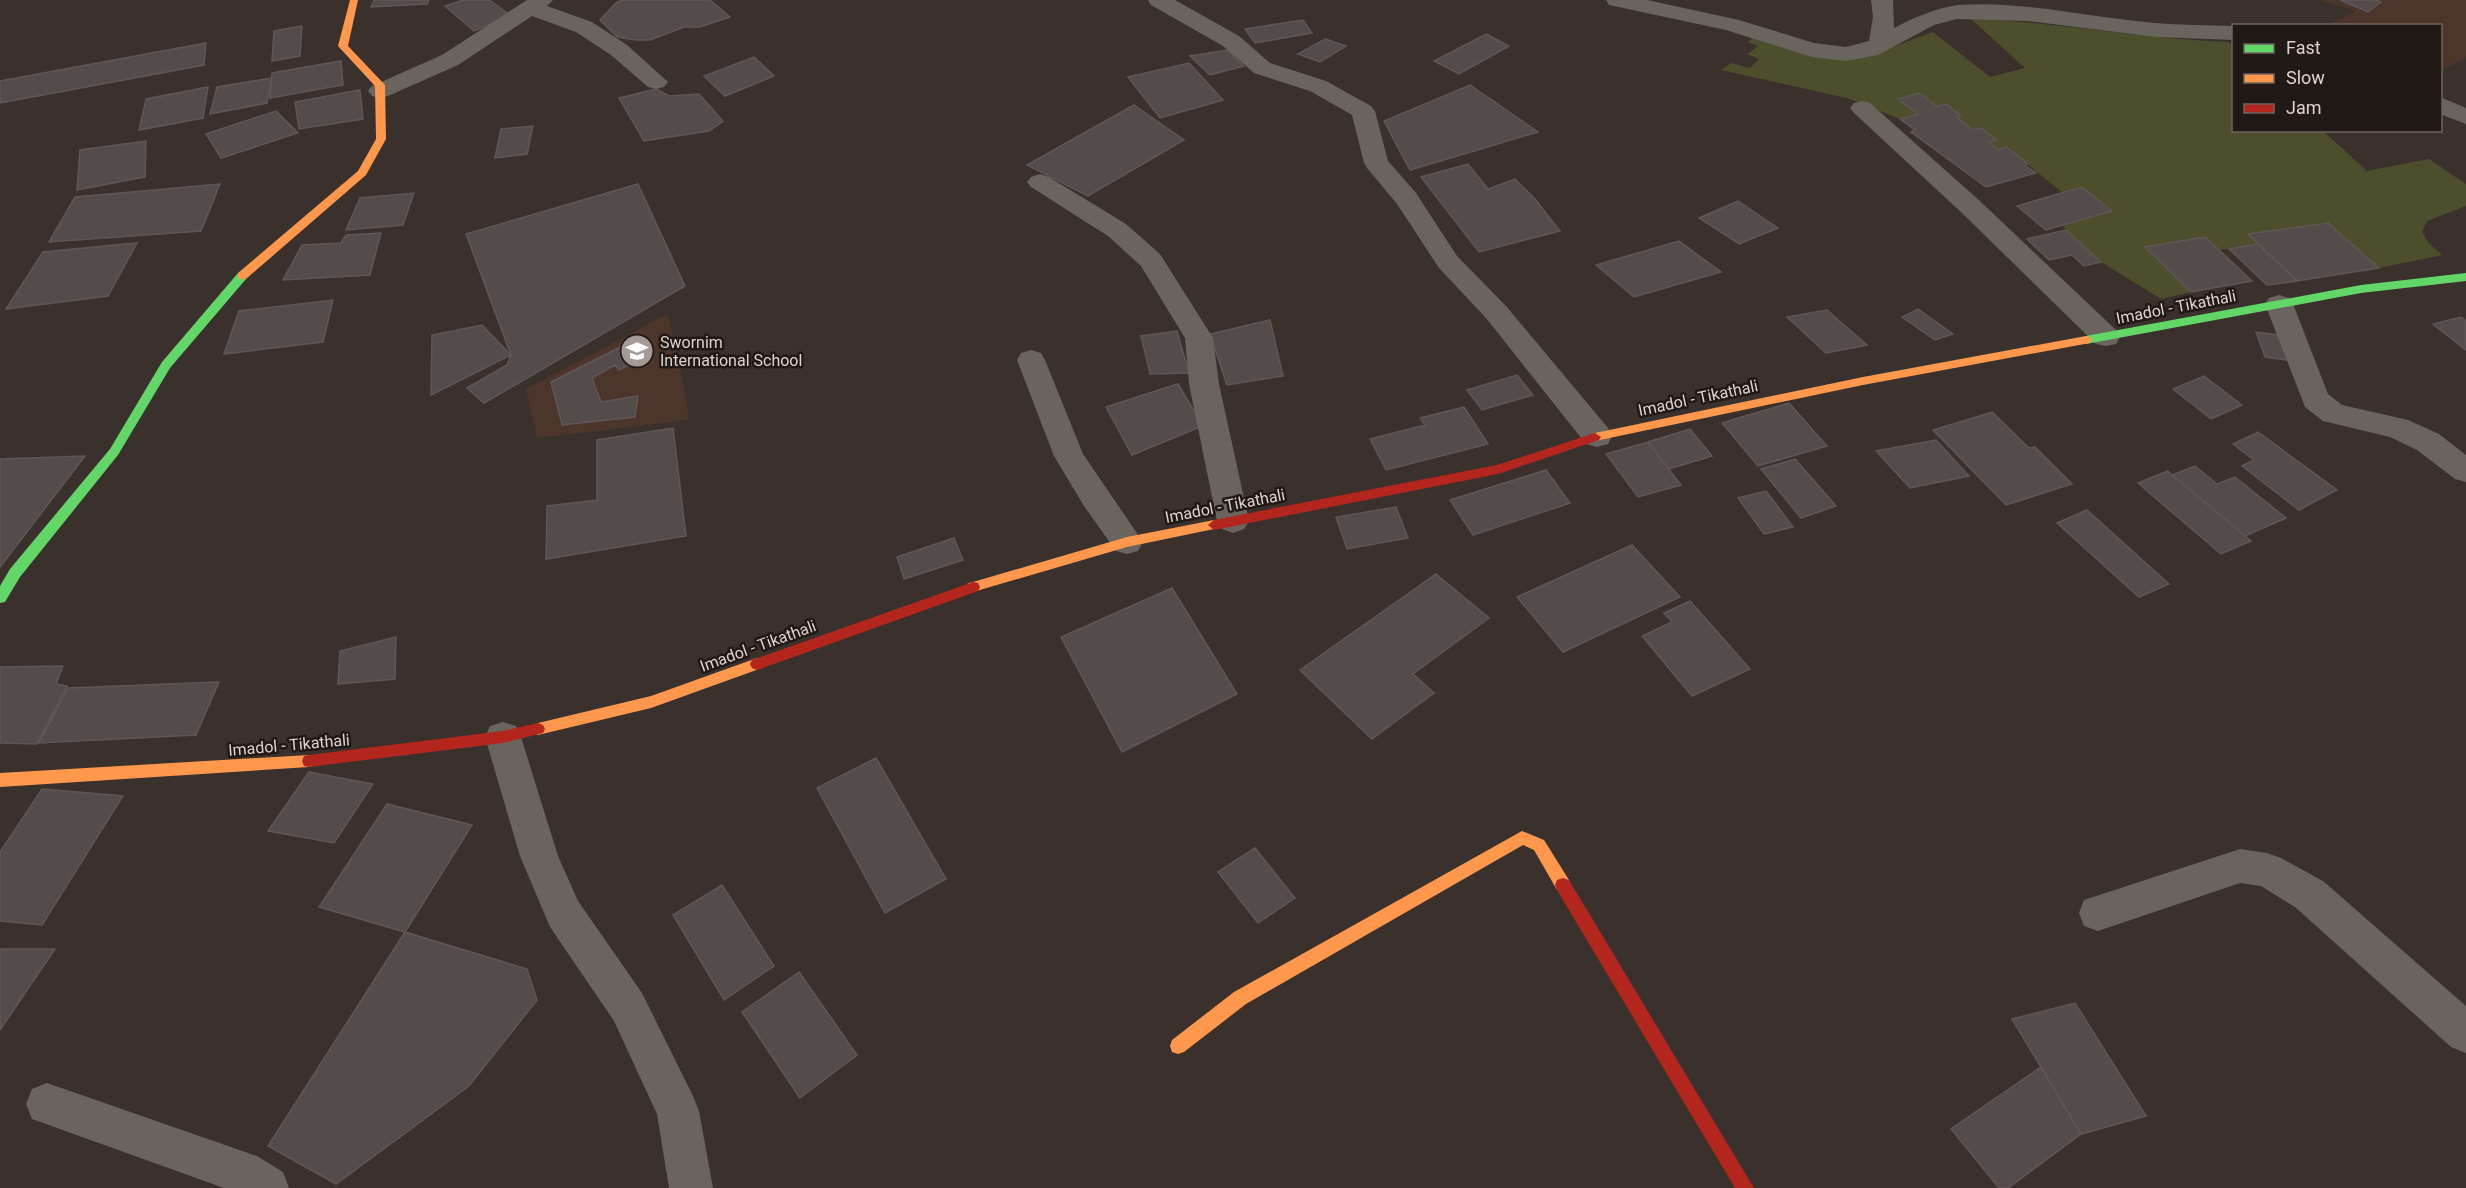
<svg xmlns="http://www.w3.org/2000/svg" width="2466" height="1188" font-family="Roboto,sans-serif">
<rect width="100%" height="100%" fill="#3a312d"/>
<!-- built -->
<path fill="#4c352b" d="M 2321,0 L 2466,0 L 2466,58 L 2441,71 L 2440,26 L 2327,25 L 2356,11 Z
M 668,314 L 686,398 L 689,420 L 537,438 L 526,389 Z"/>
<!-- green -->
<path fill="#4d4e2c" d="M 1971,19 C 2058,22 2142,39 2229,42 L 2233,47 L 2234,130 L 2323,131 L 2367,171 L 2429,159 L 2466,184 L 2466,206 L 2427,221 L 2422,232 L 2428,242 L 2442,255 L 2379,268 L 2328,223 L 2249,234 L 2258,244 L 2219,250 L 2205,237 L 2146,247 L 2191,292 L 2161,299 L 2101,262 L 2062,226 L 2112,210 L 2082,187 L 2063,193 L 2006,147 L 1999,150 L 1989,142 L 1995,139 L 1981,128 L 1973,130 L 1957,117 L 1961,116 L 1946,105 L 1938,107 L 1920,93 L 1899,98 L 1918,114 L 1900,119 L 1847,98 L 1721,70 L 1731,63 L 1750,68 L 1759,59 L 1747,54 L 1758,46 L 1748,42 L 1757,34 L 1778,41 L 1879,52 L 1933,32 L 1990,77 L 2025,68 Z"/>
<!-- building -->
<path fill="#544b4b" stroke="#5f5756" stroke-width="1.5" d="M 374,0 L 429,0 L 427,4 L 371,7 Z
M 463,0 L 489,0 L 511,16 L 474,31 L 445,6 Z
M 623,0 L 710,0 L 730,17 L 700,27 L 684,27 L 650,40 L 636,40 L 617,37 L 600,20 L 617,2 Z
M 2340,0 L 2376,0 L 2381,2 L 2368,12 Z
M 1303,20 L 1312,33 L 1255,43 L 1245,29 Z
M 302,26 L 300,56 L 272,61 L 274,31 Z
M 1486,34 L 1509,46 L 1459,74 L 1434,61 Z
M 1325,39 L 1346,46 L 1320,62 L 1298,54 Z
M 206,43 L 204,65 L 0,103 L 0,81 Z
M 1227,50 L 1244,66 L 1210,75 L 1190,56 Z
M 754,57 L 774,76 L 725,96 L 704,76 Z
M 341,61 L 343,85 L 270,98 L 272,73 Z
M 1189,63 L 1223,100 L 1160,118 L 1128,77 Z
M 272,78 L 267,103 L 210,114 L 217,87 Z
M 1470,85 L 1538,132 L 1410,170 L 1384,121 Z
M 208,87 L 203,118 L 139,130 L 146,99 Z
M 656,89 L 669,96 L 699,94 L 723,121 L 709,131 L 644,141 L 619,98 Z
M 360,90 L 363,119 L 299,129 L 295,102 Z
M 1920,93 L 1938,107 L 1946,104 L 1961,116 L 1957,117 L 1973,130 L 1981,128 L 1996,140 L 1989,142 L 1999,150 L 2006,147 L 2027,163 L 2026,166 L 2036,173 L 1986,187 L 1911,132 L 1915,130 L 1900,119 L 1918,114 L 1898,99 Z
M 1134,105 L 1184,140 L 1088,196 L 1027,165 Z
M 276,111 L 298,133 L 221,158 L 206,134 Z
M 533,126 L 527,154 L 495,158 L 501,129 Z
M 146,141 L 145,177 L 77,190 L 80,150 Z
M 1468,164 L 1488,189 L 1515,179 L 1535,199 L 1560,231 L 1479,252 L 1421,177 Z
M 220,184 L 201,231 L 49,242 L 75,197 Z
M 638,184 L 685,286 L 484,403 L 467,388 L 507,365 L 511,355 L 466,234 Z
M 2082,187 L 2112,211 L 2046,230 L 2017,206 Z
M 414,193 L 403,225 L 346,230 L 360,198 Z
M 1738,201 L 1778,228 L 1739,244 L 1699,218 Z
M 2328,223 L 2379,268 L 2297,281 L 2248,234 Z
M 2066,230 L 2101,262 L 2084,266 L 2072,255 L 2049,260 L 2027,239 Z
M 381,233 L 370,275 L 283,280 L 302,245 L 341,243 L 346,235 Z
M 2205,237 L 2219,250 L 2252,281 L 2191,292 L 2145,247 Z
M 1679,241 L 1721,272 L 1634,297 L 1596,265 Z
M 137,243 L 108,296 L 6,309 L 43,252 Z
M 2258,244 L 2297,281 L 2267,285 L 2229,249 Z
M 333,300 L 323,342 L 224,354 L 239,311 Z
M 1918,309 L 1953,334 L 1935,340 L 1902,317 Z
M 1827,310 L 1867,345 L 1826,353 L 1787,317 Z
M 2461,317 L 2466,321 L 2466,350 L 2433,324 Z
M 1270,320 L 1283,376 L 1227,385 L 1210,334 Z
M 482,325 L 511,355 L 431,395 L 432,335 Z
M 1177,331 L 1189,373 L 1150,374 L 1141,336 Z
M 2256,332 L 2279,335 L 2287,360 L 2265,357 Z
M 642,336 L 652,354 L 619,370 L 615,365 L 592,378 L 601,402 L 638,396 L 635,417 L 562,425 L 551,382 Z
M 1517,375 L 1533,395 L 1482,410 L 1467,390 Z
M 2204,376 L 2242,405 L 2211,419 L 2173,389 Z
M 1178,384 L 1203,426 L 1132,455 L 1106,407 Z
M 1789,403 L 1827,446 L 1758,466 L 1722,423 Z
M 1464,407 L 1488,444 L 1386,470 L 1370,439 L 1425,425 L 1420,418 Z
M 1992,412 L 2029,448 L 2035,447 L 2072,484 L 2006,505 L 1933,430 Z
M 673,428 L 686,536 L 546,559 L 547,506 L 597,500 L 597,440 Z
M 1690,429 L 1712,456 L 1669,469 L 1648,442 Z
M 2258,432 L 2337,490 L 2299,510 L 2242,466 L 2254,460 L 2233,444 Z
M 1936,440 L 1969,476 L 1910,488 L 1876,451 Z
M 1648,442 L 1681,485 L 1638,497 L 1606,454 Z
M 85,456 L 0,567 L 0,459 Z
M 1795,459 L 1836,506 L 1801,518 L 1761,469 Z
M 2195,466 L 2217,484 L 2235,477 L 2286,518 L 2245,536 L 2172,475 Z
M 1546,470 L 1570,503 L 1473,535 L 1450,500 Z
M 2168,471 L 2171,474 L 2251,541 L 2221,554 L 2138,483 Z
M 1766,491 L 1793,527 L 1764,534 L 1738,498 Z
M 1396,507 L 1408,538 L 1347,549 L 1336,517 Z
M 2087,510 L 2169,584 L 2139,597 L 2057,523 Z
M 954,538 L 963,560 L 904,579 L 897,557 Z
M 1632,545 L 1680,597 L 1563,652 L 1517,597 Z
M 1436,574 L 1489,618 L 1413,674 L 1434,693 L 1372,739 L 1300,670 Z
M 1172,588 L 1237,694 L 1122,752 L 1061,637 Z
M 1690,601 L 1750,669 L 1692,696 L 1642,636 L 1672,622 L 1664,613 Z
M 396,637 L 395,679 L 338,684 L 340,651 Z
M 63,666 L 56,684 L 67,686 L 37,744 L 0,743 L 0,667 Z
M 219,682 L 196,735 L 39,743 L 68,688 Z
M 876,758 L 946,879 L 885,913 L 817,788 Z
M 309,772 L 373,784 L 334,843 L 268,831 Z
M 42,789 L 123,796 L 42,925 L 0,921 L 0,852 Z
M 387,804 L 472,825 L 405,932 L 319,907 Z
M 1255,848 L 1295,898 L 1258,923 L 1218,872 Z
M 722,885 L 774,966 L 724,1000 L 673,915 Z
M 405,932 L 527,969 L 537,1000 L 469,1086 L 336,1184 L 268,1146 Z
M 0,949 L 55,949 L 0,1030 Z
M 799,972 L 857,1055 L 800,1098 L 742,1012 Z
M 2075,1003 L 2146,1116 L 2081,1134 L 2012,1019 Z
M 2041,1067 L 2081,1134 L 2008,1188 L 1999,1188 L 1951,1129 Z"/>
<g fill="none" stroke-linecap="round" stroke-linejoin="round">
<!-- street -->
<path fill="#69645e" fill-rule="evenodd" d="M 527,0 L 553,0 L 547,6 L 592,22 L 627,45 L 668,82 L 664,87 L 656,89 L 648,87 L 611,55 L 576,32 L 532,16 L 458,65 L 388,96 L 380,98 L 372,96 L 368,91 L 372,86 L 442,55 Z
M 1148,0 L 1175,0 L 1239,36 L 1270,63 L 1326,81 L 1371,106 L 1375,111 L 1388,161 L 1416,193 L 1457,256 L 1506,306 L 1608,428 L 1612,436 L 1608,444 L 1597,447 L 1586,444 L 1486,318 L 1439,268 L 1397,204 L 1367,168 L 1364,163 L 1352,115 L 1310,91 L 1254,73 L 1223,46 L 1151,5 Z
M 1606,0 L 1647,0 L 1739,20 L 1814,43 L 1846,47 L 1869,41 L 1873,17 L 1871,0 L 1893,0 L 1894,28 C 1914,18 1935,8 1958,5 C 2020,0 2093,18 2155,23 C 2181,25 2208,25 2234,26 L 2234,40 L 2156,37 L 2027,21 L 1957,19 L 1934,25 L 1878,55 L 1846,61 L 1812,57 L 1726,30 L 1609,5 Z
M 2440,97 L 2466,108 L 2466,124 L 2440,114 Z
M 1862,101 L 1870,103 L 1981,202 L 2116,330 L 2120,337 L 2116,344 L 2106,346 L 2096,344 L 1963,214 L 1854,113 L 1850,108 L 1854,103 Z
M 1040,174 L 1049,177 L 1126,224 L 1160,254 L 1213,338 L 1219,384 L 1249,521 L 1244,529 L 1233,533 L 1222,529 L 1217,521 L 1189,384 L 1185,338 L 1141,266 L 1108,236 L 1031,187 L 1027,182 L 1031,177 Z
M 2279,295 L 2289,298 L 2293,304 L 2328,394 L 2342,405 L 2408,420 L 2439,434 L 2466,455 L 2466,482 L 2455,479 L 2417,450 L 2390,437 L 2323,421 L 2305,407 L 2265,304 L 2269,298 Z
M 1031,350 L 1041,353 L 1045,360 L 1083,454 L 1143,542 L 1138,551 L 1127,554 L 1116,551 L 1084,506 L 1054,456 L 1017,360 L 1021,353 Z
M 503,722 L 516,726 L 521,737 L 558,856 L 578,901 L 642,993 L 693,1096 L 699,1111 L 713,1188 L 669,1188 L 657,1114 L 614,1021 L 550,927 L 520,856 L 485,737 L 490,726 Z
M 2240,849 L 2267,853 L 2281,858 L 2323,881 L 2466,1006 L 2466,1053 L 2451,1047 L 2295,907 L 2261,886 L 2240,883 L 2098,931 L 2084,926 L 2079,913 L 2084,900 Z
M 47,1083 L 257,1156 L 283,1172 L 289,1188 L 224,1188 L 32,1119 L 26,1104 L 32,1089 Z"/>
<!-- fast -->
<path fill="#63d668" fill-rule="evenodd" d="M 242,272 L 246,273 L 246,279 L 170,368 L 118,455 L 20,577 L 5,602 L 0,603 L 0,586 L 10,569 L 110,449 L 162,362 L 238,273 Z
M 2466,273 L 2466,281 L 2361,293 L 2086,344 L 2080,340 L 2086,336 L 2361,285 Z"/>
<!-- slow -->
<path fill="#ff974d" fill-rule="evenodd" d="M 350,0 L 358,0 L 348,46 L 385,85 L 386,139 L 366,175 L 246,279 L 238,279 L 238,273 L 358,171 L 376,139 L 375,86 L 338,46 Z
M 2086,336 L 2090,337 L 2092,340 L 2090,343 L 1863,385 L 1595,441 L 1589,437 L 1595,433 L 1863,377 Z
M 1214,520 L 1219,522 L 1220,525 L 1219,528 L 1127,547 L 973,592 L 968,591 L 966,587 L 968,583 L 973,582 L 1127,537 Z
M 757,658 L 762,660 L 764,664 L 762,668 L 651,708 L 538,735 L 533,733 L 531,729 L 533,725 L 538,723 L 651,696 Z
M 309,755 L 314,756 L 316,761 L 314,766 L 309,767 L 0,787 L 0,773 Z
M 1522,831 L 1544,840 L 1569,880 L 1571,885 L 1569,890 L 1563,892 L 1557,890 L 1534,850 L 1523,845 L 1246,1004 L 1184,1052 L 1178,1054 L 1172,1052 L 1170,1046 L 1172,1040 L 1234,992 Z"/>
<!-- jam -->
<path fill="#b3261e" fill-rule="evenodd" d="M 1595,433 L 1601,437 L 1599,440 L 1498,474 L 1214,530 L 1208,525 L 1214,520 L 1497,465 Z
M 973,582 L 978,583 L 980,587 L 978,591 L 757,670 L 752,668 L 750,664 L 752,660 Z
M 538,723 L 543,725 L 545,729 L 543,733 L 503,743 L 309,767 L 304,766 L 302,761 L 304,756 L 309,755 L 503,731 Z
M 1563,878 L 1569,880 L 1754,1188 L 1735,1188 L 1557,890 L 1555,885 L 1557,880 Z"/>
</g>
<!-- icons -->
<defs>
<symbol id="school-disc" viewBox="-11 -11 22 22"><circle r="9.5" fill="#a59a96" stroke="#211915"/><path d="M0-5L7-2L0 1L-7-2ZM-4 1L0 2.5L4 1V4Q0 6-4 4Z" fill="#fff"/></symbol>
</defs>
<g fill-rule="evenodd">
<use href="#school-disc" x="618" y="332" width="38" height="38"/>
</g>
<g text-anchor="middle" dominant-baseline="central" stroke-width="5" stroke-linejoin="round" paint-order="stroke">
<!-- street labels -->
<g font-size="16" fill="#dfd3ce" stroke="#211915">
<text transform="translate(2176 307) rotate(-11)">Imadol - Tikathali</text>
<text transform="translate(1698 398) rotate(-12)">Imadol - Tikathali</text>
<text transform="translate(1225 506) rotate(-11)">Imadol - Tikathali</text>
<text transform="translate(758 646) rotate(-20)">Imadol - Tikathali</text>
<text transform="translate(289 745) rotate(-5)">Imadol - Tikathali</text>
</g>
<!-- poi labels -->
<g font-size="16" fill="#dfd3ce" stroke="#211915" text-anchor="start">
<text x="660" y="342">Swornim<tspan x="660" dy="18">International School</tspan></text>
</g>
</g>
<!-- legend -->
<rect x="2232" y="24" width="210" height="108" fill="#211915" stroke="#6d635f" stroke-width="1.5"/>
<rect x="2244" y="44" width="30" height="9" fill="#63d668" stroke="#6d635f" stroke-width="1.5"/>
<text x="2286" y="54" font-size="18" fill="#dfd3ce">Fast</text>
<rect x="2244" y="74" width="30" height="9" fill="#ff974d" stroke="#6d635f" stroke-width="1.5"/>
<text x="2286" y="84" font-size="18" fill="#dfd3ce">Slow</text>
<rect x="2244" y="104" width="30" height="9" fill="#b3261e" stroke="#6d635f" stroke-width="1.5"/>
<text x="2286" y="114" font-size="18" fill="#dfd3ce">Jam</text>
</svg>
